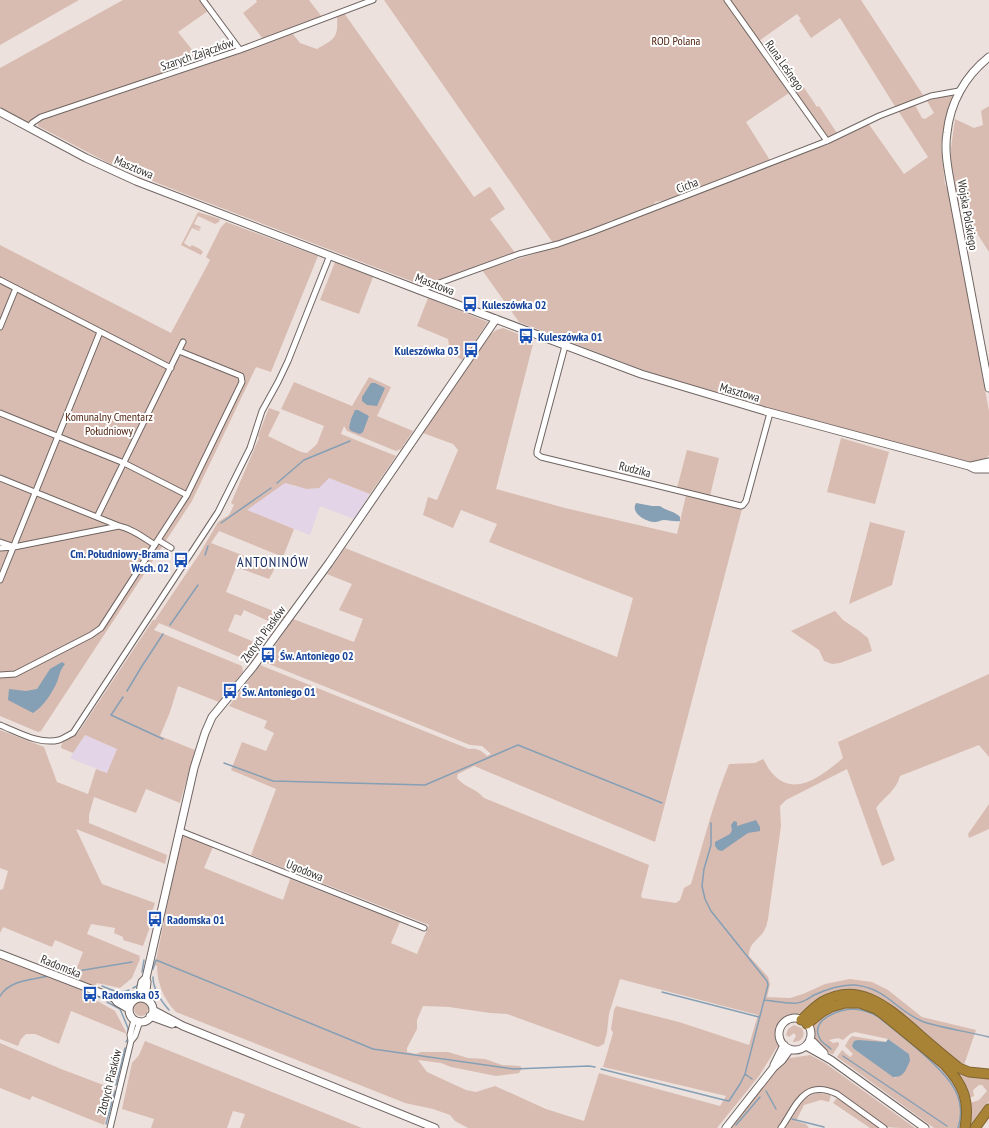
<svg xmlns="http://www.w3.org/2000/svg" width="989" height="1128" font-family="'PT Sans Narrow',sans-serif">
<rect width="100%" height="100%" fill="#ece1dd"/>
<!-- industrial -->
<path fill="#e3d4e7" d="M 329,478 L 370,494 L 354,519 L 320,506 L 310,535 L 246,510 L 285,483 L 296,487 Z
M 85,735 L 117,749 L 107,773 L 70,758 Z"/>
<!-- green -->
<path fill="#d9bcb1" fill-rule="evenodd" d="M 0,0 L 79,0 L 0,45 Z
M 123,0 L 200,0 L 208,11 L 178,32 L 201,61 L 30,122 L 27,122 L 0,108 L 0,68 Z
M 256,0 L 309,0 L 322,17 L 263,39 L 243,13 L 257,2 Z
M 384,0 L 724,0 L 789,93 L 746,122 L 771,162 L 664,202 L 661,201 L 655,202 L 654,206 L 614,221 L 612,220 L 591,230 L 553,243 Z
M 729,0 L 861,0 L 923,95 L 896,108 L 840,18 L 811,38 L 799,20 L 801,19 L 797,14 L 759,41 Z
M 344,13 L 474,197 L 489,187 L 491,188 L 505,209 L 490,219 L 516,254 L 478,266 L 424,286 L 185,194 L 112,165 L 38,126 L 38,124 L 43,119 L 168,78 L 292,33 L 300,43 L 317,49 C 337,38 338,37 337,14 Z
M 771,38 L 817,107 L 819,106 L 837,133 L 827,137 L 764,49 L 766,42 Z
M 953,94 L 944,129 L 941,145 L 945,184 L 948,189 L 989,411 L 989,455 C 984,462 975,463 967,462 L 701,390 L 669,380 L 519,322 L 482,270 L 560,246 L 828,144 L 868,123 L 904,174 L 928,157 L 899,112 L 915,105 L 922,118 L 925,119 L 934,113 L 927,101 Z
M 989,106 L 989,252 L 958,204 L 951,161 L 951,148 L 955,119 L 974,128 L 983,125 L 981,111 Z
M 198,212 L 220,219 L 219,222 L 215,224 L 198,216 L 194,224 L 201,227 L 200,229 L 193,226 L 200,230 L 199,231 L 192,228 L 184,243 L 190,247 L 192,245 L 200,249 L 203,252 L 201,255 L 181,245 Z
M 226,222 L 318,256 L 271,372 L 256,367 L 192,501 L 41,731 L 38,732 L 0,716 L 0,245 L 171,333 L 210,260 L 206,257 L 221,227 Z
M 335,262 L 373,277 L 359,314 L 320,300 Z
M 428,298 L 488,322 L 462,360 L 450,352 L 448,339 L 417,326 Z
M 503,328 L 534,340 L 496,489 L 565,508 L 677,534 L 686,495 L 742,509 L 655,842 L 474,766 L 458,774 L 457,778 C 464,787 477,789 484,798 L 649,865 L 641,896 L 642,898 L 676,903 L 680,900 L 684,888 L 691,884 C 703,844 713,803 729,764 L 755,763 L 763,759 C 766,763 768,769 772,773 C 794,799 823,775 843,758 L 838,742 L 989,674 L 989,757 L 979,745 L 900,776 C 896,791 885,796 876,808 L 895,860 L 882,866 L 847,769 L 786,800 L 780,806 L 781,826 L 768,919 C 767,922 767,926 765,929 C 760,940 749,941 749,956 L 768,977 L 770,984 L 767,997 L 790,998 L 803,994 L 825,984 L 850,979 L 872,982 L 888,990 L 922,1017 L 976,1030 L 964,1065 C 919,1040 869,956 812,1003 C 808,1006 805,1010 800,1013 C 792,1017 782,1016 778,1026 C 776,1034 781,1040 779,1047 L 777,1047 L 759,1076 L 717,1128 L 468,1128 L 455,1121 L 450,1115 L 433,1109 L 405,1103 L 176,1012 C 164,1000 157,983 157,966 L 155,965 L 181,838 L 184,836 L 213,847 L 204,868 L 283,900 L 290,879 L 400,922 L 391,943 L 417,954 L 429,925 L 251,855 L 276,789 L 231,770 L 242,742 L 266,751 L 274,733 L 264,728 L 267,721 L 229,706 L 260,665 L 469,749 C 477,748 481,750 487,756 L 491,754 L 482,746 L 470,745 L 264,662 L 293,619 L 354,642 L 363,619 L 339,610 L 352,584 L 327,574 L 345,548 L 617,657 L 633,598 L 489,542 L 497,524 L 461,510 L 453,528 L 423,515 L 428,497 L 437,500 L 458,450 L 453,444 L 423,433 L 490,335 L 496,330 ZM 620,979 L 758,1015 L 749,1045 L 679,1022 L 616,1006 L 614,1010 L 611,1029 L 613,1033 L 603,1067 L 726,1096 L 720,1106 L 599,1073 L 584,1121 L 546,1109 L 495,1086 L 476,1092 L 466,1090 L 427,1072 L 418,1060 L 441,1063 L 451,1067 L 496,1076 L 519,1073 L 522,1068 L 520,1066 L 502,1065 L 485,1059 L 468,1058 L 448,1052 L 421,1052 L 416,1054 L 407,1052 L 407,1048 L 417,1029 L 417,1020 L 423,1006 L 449,1007 L 490,1013 L 507,1014 L 598,1047 L 604,1044 L 607,1032 L 609,1014 Z
M 369,377 L 391,387 L 377,416 L 413,431 L 401,449 L 396,451 L 347,431 L 344,426 L 341,434 L 396,456 L 370,494 L 329,478 L 319,488 L 307,489 L 285,483 L 247,510 L 294,529 L 283,557 L 219,531 L 211,543 L 275,568 L 269,579 L 236,567 L 226,592 L 286,616 L 279,626 L 244,610 L 241,616 L 235,614 L 228,631 L 264,646 L 251,662 L 159,623 L 154,630 L 242,666 L 243,672 L 219,702 L 178,686 L 170,712 L 160,736 L 195,750 L 180,803 L 146,789 L 136,813 L 94,797 L 89,815 L 89,823 L 167,855 L 165,864 L 76,829 L 102,884 L 155,903 L 148,923 L 151,924 L 143,946 L 123,940 L 123,937 L 114,933 L 115,928 L 91,924 L 87,934 L 140,956 L 139,958 L 140,959 L 132,978 L 120,988 L 97,983 L 95,987 L 73,978 L 83,952 L 55,940 L 52,947 L 3,927 L 0,933 L 0,890 L 3,889 L 8,871 L 0,868 L 0,730 L 44,747 L 57,782 L 88,794 L 96,769 L 107,773 L 117,749 L 85,735 L 73,753 L 61,748 L 61,746 L 63,742 L 78,733 L 153,620 L 155,620 L 200,553 L 218,522 L 229,515 L 234,505 L 231,503 L 259,438 L 258,436 L 269,408 L 280,412 L 268,436 L 301,452 L 307,453 L 317,444 L 324,426 L 281,409 L 294,382 L 352,406 Z
M 841,438 L 889,452 L 875,504 L 827,492 Z
M 687,450 L 719,458 L 710,496 L 677,488 Z
M 870,522 L 905,531 L 892,585 L 849,604 Z
M 835,611 L 843,620 L 858,630 L 868,638 L 872,651 L 840,663 L 832,664 L 824,661 L 819,650 L 791,631 Z
M 989,804 L 989,829 L 969,838 L 968,834 Z
M 0,958 L 93,994 L 92,998 L 115,1011 L 127,1034 L 71,1011 L 59,1044 L 35,1034 L 26,1034 L 21,1039 L 18,1046 L 0,1039 Z
M134 1009a7 7 0 1 1 14 0a7 7 0 1 1-14 0Z
M 850,1005 L 870,1009 L 951,1075 L 963,1101 L 963,1119 L 960,1128 L 934,1128 L 837,1057 L 842,1050 L 850,1057 L 853,1054 L 845,1046 L 849,1039 L 852,1036 L 887,1042 L 854,1049 L 896,1078 L 909,1054 L 888,1039 L 855,1032 L 850,1034 L 843,1040 L 838,1038 L 829,1040 L 833,1043 L 837,1042 L 839,1043 L 839,1045 L 833,1054 L 831,1054 L 814,1039 L 813,1024 L 827,1011 Z
M 794,1025 L 802,1028 C 806,1036 802,1042 793,1042 L 793,1041 L 796,1036 L 794,1033 L 789,1037 L 786,1035 L 788,1029 Z
M 145,1041 L 362,1128 L 240,1128 L 245,1114 L 233,1111 L 227,1128 L 151,1128 L 154,1119 L 122,1109 L 132,1063 L 139,1055 Z
M 0,1043 L 61,1069 L 114,1089 L 104,1125 L 32,1096 L 30,1100 L 0,1088 Z
M 810,1055 L 825,1063 L 915,1128 C 908,1128 893,1128 887,1127 C 880,1124 874,1117 867,1113 C 857,1105 846,1095 835,1090 C 804,1077 790,1107 778,1128 L 732,1128 L 733,1124 L 786,1057 L 790,1058 Z
M 941,1056 L 989,1076 L 989,1101 L 970,1128 L 970,1103 L 979,1100 L 987,1091 L 982,1085 L 979,1085 L 973,1090 L 974,1096 L 969,1098 Z
M 818,1093 L 831,1095 L 829,1102 L 821,1100 L 804,1105 L 796,1121 L 806,1124 L 809,1128 L 784,1128 C 793,1113 799,1097 818,1093 Z
M 838,1098 L 881,1128 L 870,1128 L 833,1103 L 836,1099 Z"/>
<!-- water -->
<path fill="#859fb5" d="M 371,383 L 375,383 L 385,388 L 377,406 L 367,405 L 362,401 L 362,397 Z
M 355,410 L 358,410 L 369,416 L 363,432 L 360,434 L 351,431 L 349,428 L 351,419 Z
M 636,503 L 652,506 L 660,506 C 666,511 675,511 680,517 L 680,521 C 674,522 670,520 664,520 C 661,520 658,522 655,522 C 646,522 630,513 636,503 Z
M 62,662 L 65,664 C 59,672 60,674 57,682 C 52,693 44,706 33,713 L 8,700 L 9,689 L 26,691 L 37,689 L 50,669 Z
M 756,820 L 760,827 L 760,831 L 748,833 L 722,851 L 718,850 L 715,846 L 715,842 L 730,834 L 732,830 L 731,825 L 734,821 L 737,822 L 737,826 Z
M 888,1039 L 909,1054 L 910,1061 C 906,1069 904,1078 893,1077 L 854,1049 L 852,1046 L 854,1041 L 858,1040 L 886,1042 Z"/>
<g fill="none" stroke-linecap="round" stroke-linejoin="round">
<!-- stream -->
<path stroke="#859fb5" stroke-width="1.5" d="M 277,483 L 304,460 L 350,441
M 221,523 L 271,488
M 205,555 L 208,546
M 170,625 L 198,585
M 127,691 L 142,666 L 163,634
M 123,697 L 111,715 L 163,739
M 224,763 L 273,781 L 425,785 L 518,745 L 662,803
M 153,969 L 156,960 L 373,1049 L 514,1069 L 589,1066 L 595,1067
M 142,972 L 144,960
M 66,973 L 132,962
M 153,977 C 153,989 162,1002 169,1010
M 102,986 C 109,989 121,995 129,990
M 133,988 L 137,986 L 139,980
M 662,992 L 759,1017
M 0,996 C 10,980 31,980 48,976
M 97,996 L 101,998
M 764,1000 C 774,1001 787,1004 797,1003 C 804,1002 809,998 814,995 C 827,989 840,984 855,985 C 887,988 897,1012 924,1022 C 943,1028 969,1032 989,1037
M 107,1002 L 120,1009 L 128,1028 L 128,1033
M 126,1042 L 127,1040
M 831,1049 C 828,1046 822,1043 820,1039 C 809,1020 839,1009 853,1009 C 862,1009 869,1012 877,1016 C 897,1032 947,1070 956,1092 C 961,1103 962,1116 958,1128
M 843,1056 L 947,1126
M 601,1069 L 724,1100 L 729,1101 L 740,1084 L 745,1074 L 768,985 L 767,981 L 711,911 L 705,899 L 702,886 L 704,869 L 711,845 L 711,823
M 745,1074 L 752,1079
M 116,1085 L 125,1048
M 766,1091 L 776,1109
M 792,1119 L 824,1127
M 106,1124 L 115,1091
M 736,1125 L 760,1097"/>
<defs>
<path id="street" d="M 203,0 L 240,50
M 727,0 L 827,141
M 29,128 L 32,123 L 41,117 L 240,50 L 373,0
M 0,280 L 171,368
M 420,290 L 519,254 L 558,244 L 592,232 L 827,141 L 879,116 L 931,96 L 959,91
M 0,327 L 16,288
M 565,346 L 537,451 L 537,454 L 541,457 L 741,506 L 743,505 L 746,501 L 770,413
M 0,413 L 124,463 L 187,495
M 0,478 L 119,526
M 97,517 L 183,342
M 158,540 L 171,548
M 0,542 L 12,546
M 0,548 L 14,547 L 119,526 C 133,529 144,538 155,545
M 0,580 L 100,332
M 0,675 L 15,674 L 91,635 L 101,628 L 187,495 L 242,382 L 241,376 L 179,351
M 0,725 C 18,732 39,745 59,740 C 64,738 69,735 73,733 L 218,512 L 250,448 L 262,411 L 278,382 L 288,361 L 330,255
M 180,831 L 424,928
M 131,1041 L 135,1036 L 140,1021
M 110,1128 L 131,1041 L 130,1035 L 134,1020
M 781,1128 C 796,1107 803,1078 837,1094 L 884,1128"/>
<path id="secondary" d="M 989,57 C 965,76 950,103 947,133 C 944,150 948,169 951,186 L 989,388
M 0,112 L 86,158 L 136,181 L 419,290 L 641,374 L 765,411 L 969,466 L 975,469 L 989,469
M 971,466 L 989,462
M 0,954 L 114,998 L 120,998 L 131,1002
M 114,998 L 117,1002 L 129,1009
M 139,998 L 142,982 L 146,978 L 194,768 L 205,733 L 212,717 L 253,667 L 329,563 L 496,319
M129 1010a12 12 0 1 1 24 0a12 12 0 1 1-24 0Z
M 145,999 L 147,982 L 146,978
M 153,1010 L 183,1026 L 435,1128
M 150,1016 L 172,1024
M779 1034a16 16 0 1 1 32 0a16 16 0 1 1-32 0Z
M 810,1039 L 824,1053
M 806,1046 L 831,1060 L 925,1128
M 774,1065 L 784,1045
M 726,1128 L 774,1067 L 782,1060 L 790,1049"/>
<path id="highway" d="M 801,1020 C 808,1014 814,1007 822,1002 C 857,981 886,1006 912,1028 C 927,1042 943,1055 959,1068 L 969,1072 L 989,1074
M 807,1024 L 822,1012 L 831,1007 L 845,1003 L 860,1003 L 876,1009 L 883,1014 L 944,1064 C 963,1084 970,1100 965,1128
M 975,1128 L 989,1109"/>
</defs>
<!-- street casing -->
<use href="#street" stroke="#6f6562" stroke-width="7"/>
<!-- secondary casing -->
<use href="#secondary" stroke="#6f6562" stroke-width="9"/>
<!-- highway casing -->
<use href="#highway" stroke="#806633" stroke-width="11"/>
<!-- street -->
<use href="#street" stroke="#fff" stroke-width="5"/>
<!-- secondary -->
<use href="#secondary" stroke="#fff" stroke-width="7"/>
<!-- highway -->
<use href="#highway" stroke="#a88235" stroke-width="9"/>
</g>
<!-- icons -->
<defs>
<symbol id="bus-bare" viewBox="-9 -9 18 18"><path d="M-5-6H5V4H4V6H2V4H-2V6H-4V4H-5ZM-3.5-4V0h7V-4ZM-3.5 1.2v1.5H-2V1.2ZM2 1.2v1.5H3.5V1.2Z" fill="#1a4fb4" stroke="#fff" stroke-width="2.5" paint-order="stroke"/></symbol>
</defs>
<g fill-rule="evenodd">
<use href="#bus-bare" x="459" y="293" width="22" height="22"/>
<use href="#bus-bare" x="515" y="325" width="22" height="22"/>
<use href="#bus-bare" x="460" y="339" width="22" height="22"/>
<use href="#bus-bare" x="170" y="549" width="22" height="22"/>
<use href="#bus-bare" x="257" y="644" width="22" height="22"/>
<use href="#bus-bare" x="219" y="680" width="22" height="22"/>
<use href="#bus-bare" x="144" y="908" width="22" height="22"/>
<use href="#bus-bare" x="79" y="983" width="22" height="22"/>
</g>
<g text-anchor="middle" dominant-baseline="central" stroke-width="4" stroke-linejoin="round" paint-order="stroke">
<!-- park labels -->
<g font-size="12" fill="#522512" stroke="#fff">
<text x="676" y="40">ROD Polana</text>
<text x="109" y="416">Komunalny Cmentarz<tspan x="109" dy="14">Południowy</tspan></text>
</g>
<!-- street labels -->
<g font-size="12" fill="#363230" stroke="#fff">
<text transform="translate(197 54) rotate(-19)">Szarych Zajączków</text>
<text transform="translate(785 65) rotate(55)">Runa Leśnego</text>
<text transform="translate(134 167) rotate(23)">Masztowa</text>
<text transform="translate(687 185) rotate(-21)">Cicha</text>
<text transform="translate(968 215) rotate(80)">Wojska Polskiego</text>
<text transform="translate(435 284) rotate(21)">Masztowa</text>
<text transform="translate(740 392) rotate(16)">Masztowa</text>
<text transform="translate(635 469) rotate(14)">Rudzika</text>
<text transform="translate(263 634) rotate(-54)">Złotych Piasków</text>
<text transform="translate(305 870) rotate(22)">Ugodowa</text>
<text transform="translate(61 966) rotate(22)">Radomska</text>
<text transform="translate(109 1082) rotate(-76)">Złotych Piasków</text>
</g>
<!-- transit labels -->
<g font-size="12" font-weight="bold" fill="#164399" stroke="#fff" text-anchor="start">
<text x="482" y="304">Kuleszówka 02</text>
<text x="538" y="336">Kuleszówka 01</text>
<text x="459" y="350" text-anchor="end">Kuleszówka 03</text>
<text x="169" y="553" text-anchor="end">Cm. Południowy-Brama<tspan x="169" dy="14">Wsch. 02</tspan></text>
<text x="280" y="655">Św. Antoniego 02</text>
<text x="242" y="691">Św. Antoniego 01</text>
<text x="167" y="919">Radomska 01</text>
<text x="102" y="994">Radomska 03</text>
</g>
<!-- quarter labels -->
<g font-size="14" letter-spacing="1" fill="#182a61" stroke="#fff">
<text x="273" y="562">ANTONINÓW</text>
</g>
</g>
</svg>
